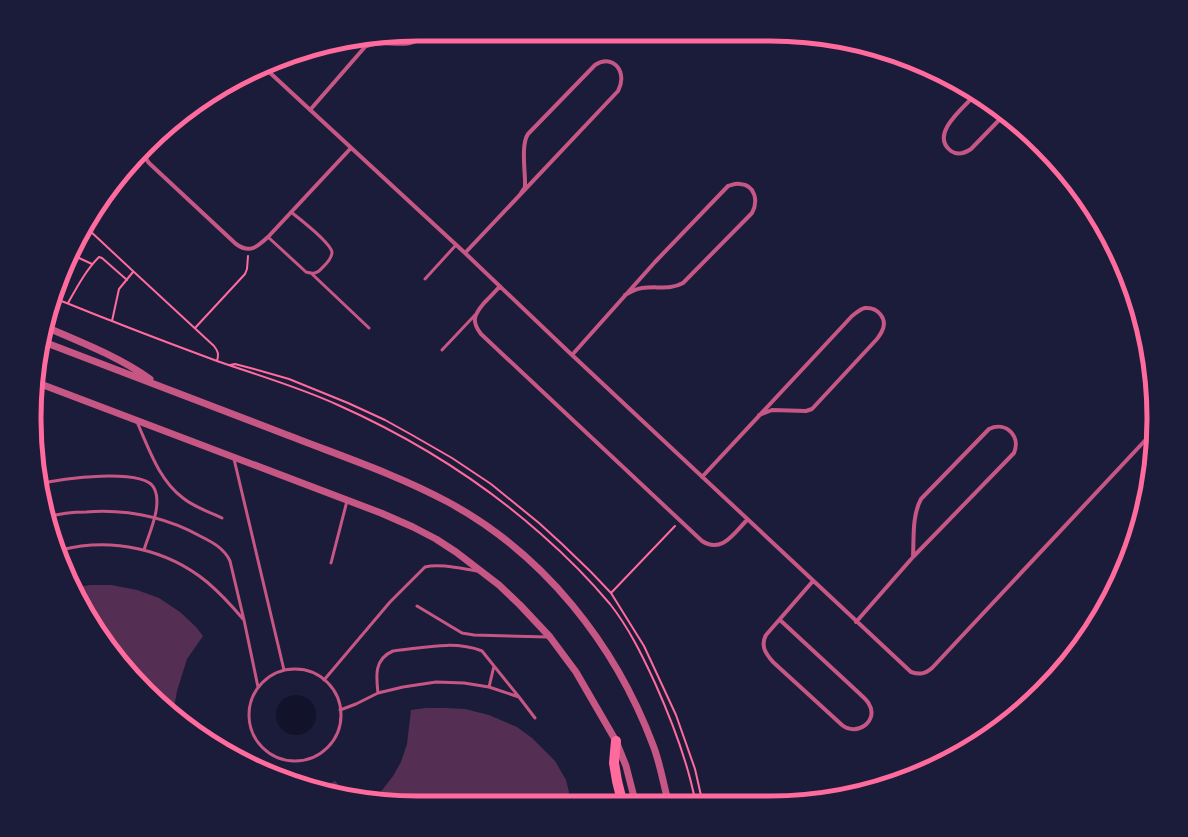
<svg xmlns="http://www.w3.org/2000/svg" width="1188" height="837" font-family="Raleway,sans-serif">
<rect width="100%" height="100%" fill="#1b1b3a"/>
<!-- water -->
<path fill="#12122b" d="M276 715a20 20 0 1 1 40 0a20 20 0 1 1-40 0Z"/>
<!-- building -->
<path fill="#542f53" d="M 90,585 L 111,585 L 137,590 L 159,598 L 180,612 L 196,627 L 203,636 L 187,659 L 177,691 L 174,708 L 168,708 L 130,672 L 73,588 Z
M 426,708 L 445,708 L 465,709 L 489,715 L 517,727 L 532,738 L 555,761 L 566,780 L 569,792 L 567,801 L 394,802 L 386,801 L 380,793 L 393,776 L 401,762 L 407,744 L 411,710 Z
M 335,781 L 346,794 L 316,789 L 325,786 Z"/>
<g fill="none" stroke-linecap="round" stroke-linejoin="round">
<!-- path -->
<path stroke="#ff6b9d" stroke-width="2" d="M 89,230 L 134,272 L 214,346 C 218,351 219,354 217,361
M 74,254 L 79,258 L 92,264
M 56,299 C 75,306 93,314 112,321 C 147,335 182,348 217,361 C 257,375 299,387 338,405 C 412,438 480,480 541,534 C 565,555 589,579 610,604 C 629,628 642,655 655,683 C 672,721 687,759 695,800
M 68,303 C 77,287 86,270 99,257 L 102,258 L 127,280
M 112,321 L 119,289 L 133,272
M 195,328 L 245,274 L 247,269 L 248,256
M 230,365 L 235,364 L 254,369 L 289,379 L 348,403 L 385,420 L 412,435 L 452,458 L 491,484 L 539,523 L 562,544 L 591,572 L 611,593 L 644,646 L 676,715 L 695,769 L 702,800
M 611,593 L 675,526"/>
<!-- service -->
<path stroke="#c65784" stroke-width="3" d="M 268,237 L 306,272 C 313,274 317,274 322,268 C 326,264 332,259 332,252 C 330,243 300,219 291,212
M 312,274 L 369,328
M 425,279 L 456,245
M 442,350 L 475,315
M 137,422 C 149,449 159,480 183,498 C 194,507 209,512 222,518
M 234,459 L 284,670
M 40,464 L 63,549
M 41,484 C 60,478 144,468 154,488 C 163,505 149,533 144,550
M 49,517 C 61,513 73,512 86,512 C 126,509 165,517 200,536 C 212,542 224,548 230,561 L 244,620 L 258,687
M 61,550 C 111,537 167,549 207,582 C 220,593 232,606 243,619
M 331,563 L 347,501
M 417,606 L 462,633 L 474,635 L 548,637
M249 715a46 46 0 1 1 92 0a46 46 0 1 1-92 0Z
M 324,680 L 390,602 L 425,567 C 439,563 463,569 477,571
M 489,687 L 494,666
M 378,693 C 376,676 374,659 393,651 C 422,648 454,640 482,651 L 519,697
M 340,710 L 356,704 L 378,693 L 403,687 L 436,682 L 464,683 L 489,687 L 519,697 L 535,718"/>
<!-- minor -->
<path stroke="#c65784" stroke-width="4" d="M 367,46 C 387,37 407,53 425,34
M 267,70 L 465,253 L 572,355 L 911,672 C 920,675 925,674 932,668 L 1153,432
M 974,96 C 963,108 929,135 951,151 C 958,156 965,153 971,149 L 1001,118
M 310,110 L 371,40
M 143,153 L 144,156 L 149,163 L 236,244 C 250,254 257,247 268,237 L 351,148
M 465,253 L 618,91 C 628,73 614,53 595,65 L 528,134 C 521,144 525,170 525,182 L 525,187 L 521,193
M 500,286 C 495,292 489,298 484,303 C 474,315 471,321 481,334 L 702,541 C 722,554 734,533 747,520
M 572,355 L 655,262 L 728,186 C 732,185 736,183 740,184 C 756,185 758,202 752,213 L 683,283 C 671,290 656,286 642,288 C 636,289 630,292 625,295
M 702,477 L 852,316 C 856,313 860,309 865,308 C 878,307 888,319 882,331 C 881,334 879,336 877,339 L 812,409 L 806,411 L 772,410 L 759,415
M 780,620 L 860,694 C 863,697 867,700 869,704 C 879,721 857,737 842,725 L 773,662 C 766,654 760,646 766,635 L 813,581
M 856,622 L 913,557 L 1014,453 C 1021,436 1006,421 989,429 L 921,499 C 912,516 914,537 913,557"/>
<!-- tertiary -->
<path stroke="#c65784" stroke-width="7" d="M 48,328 C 83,343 119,357 150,379
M 44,342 C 124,372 203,403 282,433 C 338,455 396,474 448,502 C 544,554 615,644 653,745 C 660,763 663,782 668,801
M 38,383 L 381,513 L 413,527 L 436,539 L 456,552 L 499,585 L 520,605 L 550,637 L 576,672 L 616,741 L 626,766 L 635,801"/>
<!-- primary -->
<path stroke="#ff6b9d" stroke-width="10" d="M 616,741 L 614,763 L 617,781 L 622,801"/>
</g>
<!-- crop -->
<path d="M0 0H1188V837H0ZM418 41H770A377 377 0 0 1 1147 418V419A377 377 0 0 1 770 796H418A377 377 0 0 1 41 419V418A377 377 0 0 1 418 41Z" fill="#1b1b3a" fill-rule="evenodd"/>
<path fill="none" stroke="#ff6b9d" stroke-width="5" d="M418 41H770A377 377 0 0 1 1147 418V419A377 377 0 0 1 770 796H418A377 377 0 0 1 41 419V418A377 377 0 0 1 418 41Z"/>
</svg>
